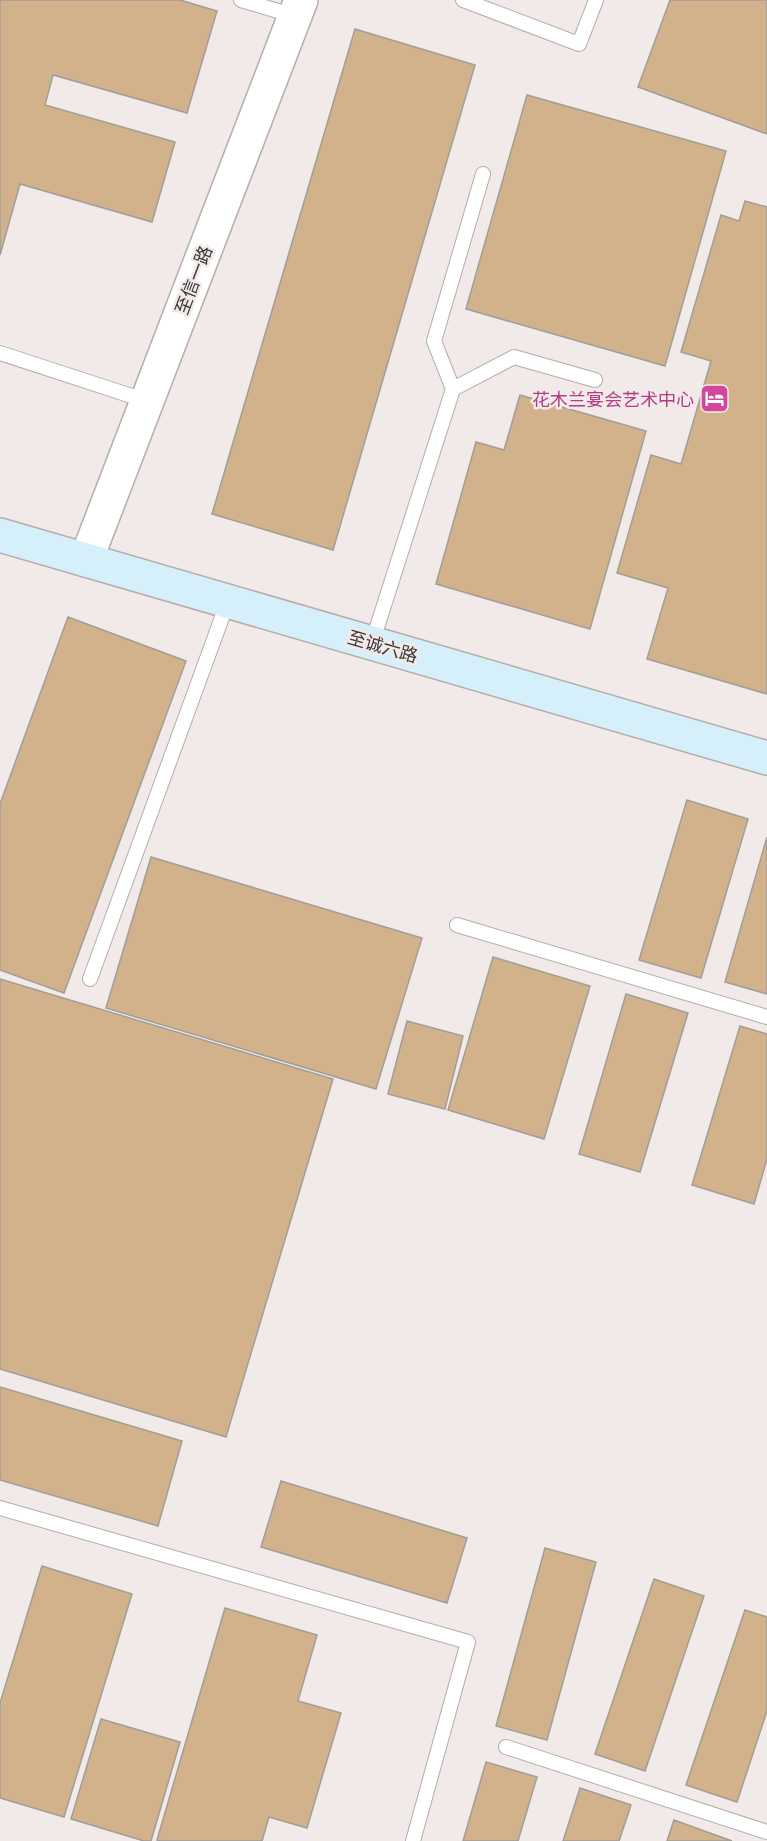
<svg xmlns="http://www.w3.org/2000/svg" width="767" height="1841" font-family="'Noto Sans','Noto Sans SC',sans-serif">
<rect width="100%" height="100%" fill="#f2eae8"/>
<!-- building -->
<path fill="#d1b28b" stroke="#a19d98" stroke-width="1.5" d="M 0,0 L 180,0 L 217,11 L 187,113 L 53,75 L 45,105 L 175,142 L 152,222 L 20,184 L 0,255 Z
M 670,0 L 767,0 L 767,134 L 638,87 Z
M 355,29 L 475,65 L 333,550 L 212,514 Z
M 527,95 L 726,151 L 665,366 L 466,309 Z
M 745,201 L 767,207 L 767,694 L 647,659 L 668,588 L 617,573 L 651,455 L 681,464 L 711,361 L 681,352 L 721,215 L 739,221 Z
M 520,395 L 646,431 L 590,629 L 436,584 L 476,442 L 504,450 Z
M 68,617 L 186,661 L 64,993 L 0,970 L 0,804 Z
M 687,800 L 748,819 L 701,978 L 639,960 Z
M 767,837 L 767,994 L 725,982 Z
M 151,857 L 422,938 L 376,1089 L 106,1008 Z
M 493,957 L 590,986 L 544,1139 L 448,1110 Z
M 0,979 L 333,1079 L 226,1437 L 0,1369 Z
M 626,994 L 688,1013 L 640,1172 L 579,1154 Z
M 407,1021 L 463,1036 L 445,1109 L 388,1094 Z
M 740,1026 L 767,1034 L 767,1159 L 754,1204 L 692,1185 Z
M 0,1387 L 182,1441 L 158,1526 L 0,1480 Z
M 281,1481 L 467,1538 L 447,1603 L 261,1547 Z
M 545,1548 L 596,1562 L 547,1740 L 496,1726 Z
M 42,1566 L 132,1594 L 64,1817 L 0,1798 L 0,1703 Z
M 654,1579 L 704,1596 L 645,1771 L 595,1754 Z
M 225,1608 L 317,1635 L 298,1701 L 341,1713 L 307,1828 L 269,1817 L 262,1841 L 160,1841 L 157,1840 Z
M 745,1610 L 767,1617 L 767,1711 L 737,1802 L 686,1785 Z
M 101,1719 L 180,1742 L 151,1841 L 144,1841 L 71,1819 Z
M 486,1762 L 537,1777 L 518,1841 L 463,1841 Z
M 580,1788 L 631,1805 L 619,1841 L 563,1841 Z
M 674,1820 L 732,1841 L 667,1841 Z"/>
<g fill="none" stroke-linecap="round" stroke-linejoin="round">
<defs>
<path id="service" d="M 241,0 L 295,16
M 463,0 L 579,44 L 596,0
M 0,353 L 147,401
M 453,389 L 434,341 L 483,174
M 372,643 L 453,389 L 514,357 L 595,380
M 457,925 L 767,1017
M 90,979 L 228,601
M 0,1508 L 468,1642 L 413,1841
M 506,1747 L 767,1832"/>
<path id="tertiary" d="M 86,560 L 301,0"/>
<path id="secondary" d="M 0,535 L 767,758"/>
</defs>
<!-- service casing -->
<use href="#service" stroke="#b4adab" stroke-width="16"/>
<!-- tertiary casing -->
<use href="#tertiary" stroke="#b4adab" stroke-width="36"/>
<!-- secondary casing -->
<use href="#secondary" stroke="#b4adab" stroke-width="36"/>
<!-- service -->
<use href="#service" stroke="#fff" stroke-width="14"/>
<!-- tertiary -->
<use href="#tertiary" stroke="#fff" stroke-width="33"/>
<!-- secondary -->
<use href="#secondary" stroke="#d5f0fb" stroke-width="33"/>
</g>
<!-- icons -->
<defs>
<symbol id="hotel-square" viewBox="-11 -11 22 22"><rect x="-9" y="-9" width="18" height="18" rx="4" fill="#d1479c" stroke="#f2eae8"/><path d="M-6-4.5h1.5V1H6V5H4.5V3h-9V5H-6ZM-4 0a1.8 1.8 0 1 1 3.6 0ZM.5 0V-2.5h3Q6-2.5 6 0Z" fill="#fff"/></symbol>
</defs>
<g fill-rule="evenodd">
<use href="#hotel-square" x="698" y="382" width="33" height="33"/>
</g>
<g text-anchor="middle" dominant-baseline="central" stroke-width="5" stroke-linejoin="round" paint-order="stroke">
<!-- street labels -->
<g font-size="18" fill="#3b3837" stroke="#f2eae8">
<text transform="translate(193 280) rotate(-69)">至信一路</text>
<text transform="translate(383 646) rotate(16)">至诚六路</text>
</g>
<!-- hotel labels -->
<g font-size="18" fill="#b23c85" stroke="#f2eae8" text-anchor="end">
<text x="694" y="399">花木兰宴会艺术中心</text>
</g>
</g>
</svg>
